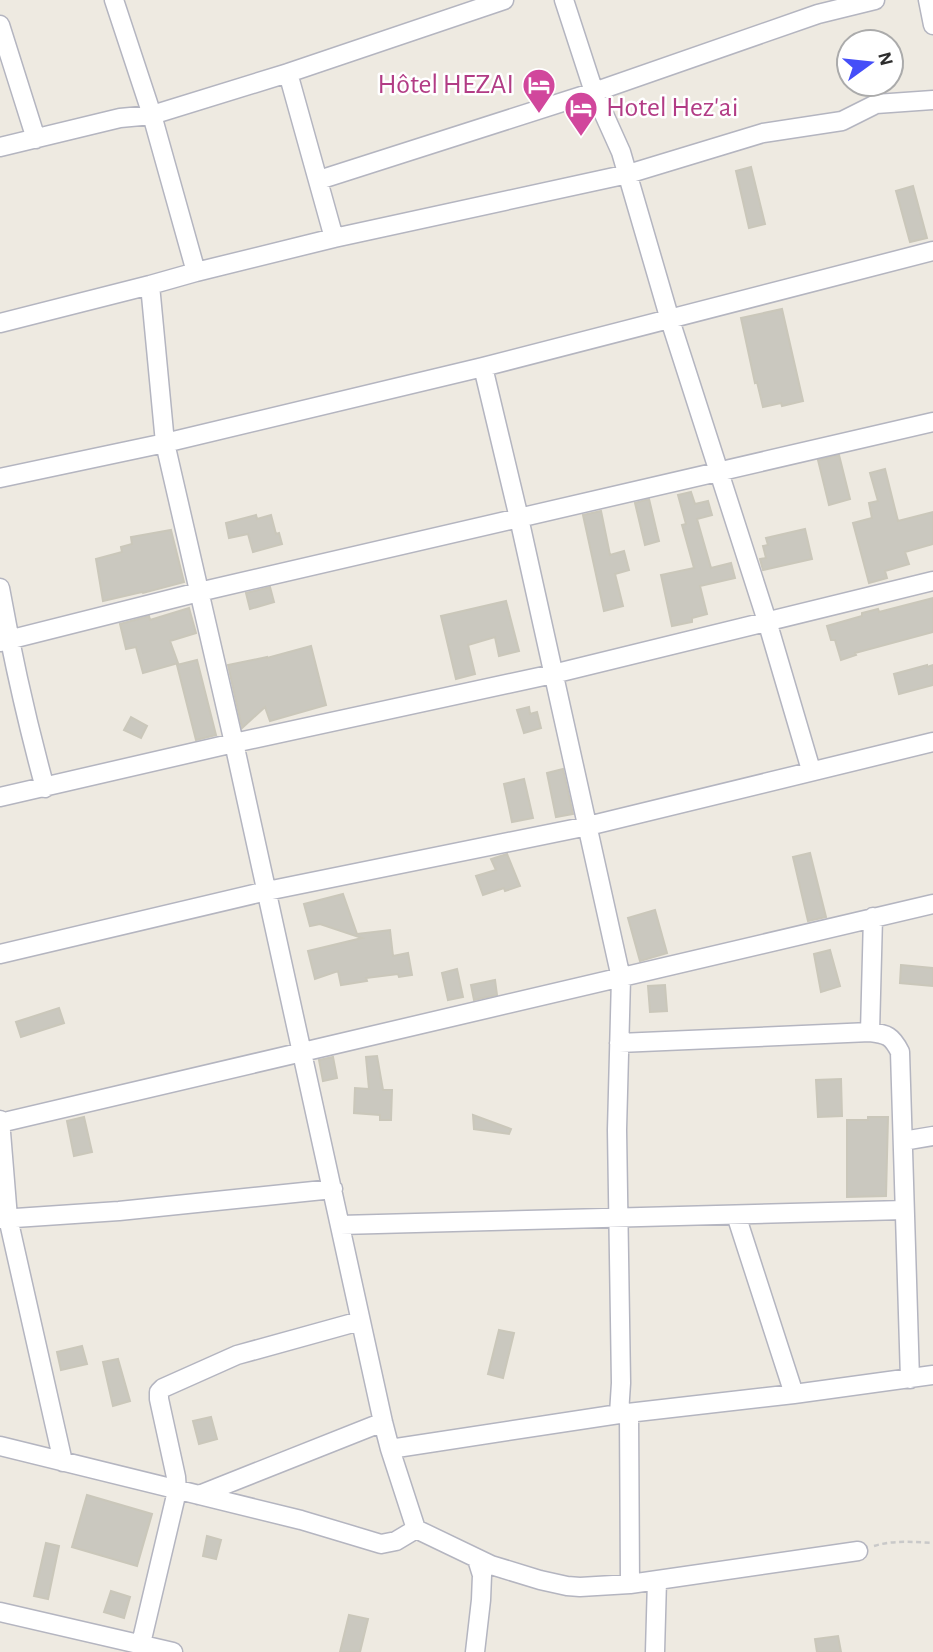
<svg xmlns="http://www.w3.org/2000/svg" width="933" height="1652" font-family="'Alegreya Sans',sans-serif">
<rect width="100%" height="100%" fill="#eeeae1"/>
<!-- building -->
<path fill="#cac8bf" stroke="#cac7ba" stroke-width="2" d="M 751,167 L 765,224 L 749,228 L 736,171 Z
M 913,186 L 927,238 L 910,242 L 896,191 Z
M 782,309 L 803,401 L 782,406 L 781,403 L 763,407 L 757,382 L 755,383 L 741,318 Z
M 839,455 L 850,499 L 829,505 L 818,460 Z
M 885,469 L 898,521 L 933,512 L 933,544 L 905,552 L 909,564 L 885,571 L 887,578 L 869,583 L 853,523 L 872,518 L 869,503 L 878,501 L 870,473 Z
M 691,492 L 695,504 L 708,501 L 712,515 L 697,519 L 711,568 L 731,563 L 735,578 L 700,586 L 707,614 L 692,618 L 692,622 L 672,626 L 661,575 L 694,568 L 682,525 L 686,524 L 678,495 Z
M 649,499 L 659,541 L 645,545 L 635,503 Z
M 601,511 L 610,555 L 624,551 L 629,570 L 615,574 L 623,606 L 604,611 L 583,515 Z
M 256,515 L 257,519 L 271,515 L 276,534 L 279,533 L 282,544 L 253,552 L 248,534 L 229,538 L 226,523 Z
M 805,529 L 812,559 L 763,570 L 760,559 L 766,558 L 763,546 L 768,545 L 766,538 Z
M 171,530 L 184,582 L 143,593 L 142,592 L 103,601 L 96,559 L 122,552 L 121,547 L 132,544 L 131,537 Z
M 270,587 L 274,602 L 250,609 L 246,593 Z
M 933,598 L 933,632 L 855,653 L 856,655 L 841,660 L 835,640 L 831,640 L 827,626 L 862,616 L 862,613 L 878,609 L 879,612 Z
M 506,601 L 519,651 L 499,656 L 495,637 L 468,645 L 475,674 L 456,679 L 441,616 Z
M 189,608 L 196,633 L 170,641 L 178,663 L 143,673 L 136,647 L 126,649 L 120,624 L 149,616 L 150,620 Z
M 311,646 L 326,705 L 270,721 L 265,707 L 242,728 L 228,665 L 267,657 L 267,658 Z
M 197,660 L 216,735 L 196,740 L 177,665 Z
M 927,665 L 927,667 L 933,665 L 933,685 L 899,694 L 894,674 Z
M 529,707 L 530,714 L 537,712 L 541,728 L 524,733 L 517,710 Z
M 131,717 L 147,726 L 141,738 L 124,730 Z
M 563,769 L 573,814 L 556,817 L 547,773 Z
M 524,779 L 533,818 L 512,822 L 504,784 Z
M 810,853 L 826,917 L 808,921 L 793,857 Z
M 507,854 L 520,886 L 505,891 L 504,888 L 483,895 L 476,876 L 496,870 L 491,859 Z
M 343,894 L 357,934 L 390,930 L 393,956 L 408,953 L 412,975 L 399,977 L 398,974 L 366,978 L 367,981 L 341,985 L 338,971 L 315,979 L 308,951 L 362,938 L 320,924 L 310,926 L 304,904 Z
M 655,910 L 667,953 L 640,961 L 628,918 Z
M 830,950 L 840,986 L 821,992 L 814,954 Z
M 901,965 L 933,968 L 933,986 L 900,983 Z
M 457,969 L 463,997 L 448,1000 L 442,973 Z
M 495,980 L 497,995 L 474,1000 L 471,985 Z
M 665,985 L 667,1011 L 650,1012 L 648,986 Z
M 59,1008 L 64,1023 L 21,1037 L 16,1022 Z
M 377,1056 L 383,1090 L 392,1090 L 391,1120 L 380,1120 L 380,1115 L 354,1113 L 355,1088 L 369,1089 L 366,1057 Z
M 333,1057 L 337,1078 L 323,1081 L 319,1060 Z
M 841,1079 L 842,1116 L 818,1117 L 816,1080 Z
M 473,1115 L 511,1129 L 509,1134 L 474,1129 Z
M 84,1117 L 92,1152 L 74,1156 L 67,1121 Z
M 868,1117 L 888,1117 L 886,1196 L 847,1197 L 847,1120 L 868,1120 Z
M 499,1330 L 514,1333 L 503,1378 L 488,1374 Z
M 82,1346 L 87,1364 L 61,1370 L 57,1352 Z
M 118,1359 L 130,1401 L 113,1406 L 103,1362 Z
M 211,1417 L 217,1439 L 199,1444 L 193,1421 Z
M 87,1495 L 152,1514 L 137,1566 L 72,1547 Z
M 207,1536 L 221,1540 L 216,1559 L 203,1556 Z
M 46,1543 L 59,1546 L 48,1599 L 34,1596 Z
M 111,1591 L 130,1597 L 124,1618 L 104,1612 Z
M 349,1615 L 368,1619 L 360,1652 L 340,1652 Z
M 838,1636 L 841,1652 L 817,1652 L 815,1639 Z"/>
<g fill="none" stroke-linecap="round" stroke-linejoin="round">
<defs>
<path id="minor" d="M 114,0 L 152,115 L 196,272
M 564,0 L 594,92 L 621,152 L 670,320 L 767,621 L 811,770
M 928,0 L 933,25
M 0,25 L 36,139
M 288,73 L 334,238
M 0,147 L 120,118 L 152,115 L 288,73 L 504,0
M 319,180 L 594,92 L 818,14 L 875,0
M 150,285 L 165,443 L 234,743 L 383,1422 L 390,1449 L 416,1529 L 491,1565 L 540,1580 L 567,1586 L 580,1587 L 630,1584 L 858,1551
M 0,323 L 150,285 L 196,272 L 334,238 L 628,174 L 763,133 L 842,121 L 876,104 L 933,100
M 483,367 L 519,518 L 621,978 L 617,1130 L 621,1383 L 619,1414
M 0,478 L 165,443 L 483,367 L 933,251
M 0,588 C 12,655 27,722 45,788
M 0,642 L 199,592 L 933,422
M 0,797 L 234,743 L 553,674 L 933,581
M 0,954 L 267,891 L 588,826 L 933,742
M 870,1032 L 873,917
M 619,1043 L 870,1032 C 887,1034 892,1036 900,1052 L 910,1379
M 0,1120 L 8,1218 L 63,1462
M 0,1123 L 933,904
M 903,1141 L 933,1136
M 736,1215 L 794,1394
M 0,1219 L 119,1211 L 333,1189
M 340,1225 L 904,1210
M 629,1414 L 630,1584
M 0,1446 L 301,1520 L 381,1544 L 396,1541 L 416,1529
M 390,1449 L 619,1414 L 794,1394 L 933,1375
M 199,1495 L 383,1422
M 0,1612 L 173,1652
M 139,1652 L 177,1491 L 176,1477 L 159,1399 L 159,1392 L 163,1388 L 237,1355 L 360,1321
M 475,1652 L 481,1600 L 482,1575 L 477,1559
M 655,1652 L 657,1580"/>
</defs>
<!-- minor casing -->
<use href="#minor" stroke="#b4b5c0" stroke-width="21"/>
<!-- path -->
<path stroke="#c9c9c9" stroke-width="2.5" stroke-dasharray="5 3.5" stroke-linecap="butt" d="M 874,1546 C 893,1540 913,1542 933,1543"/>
<!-- minor -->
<use href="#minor" stroke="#fff" stroke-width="18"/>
</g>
<!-- icons -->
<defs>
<symbol id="hotel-pin" viewBox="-11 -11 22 30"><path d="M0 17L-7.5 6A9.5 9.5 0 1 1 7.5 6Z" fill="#d1479c" stroke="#fff"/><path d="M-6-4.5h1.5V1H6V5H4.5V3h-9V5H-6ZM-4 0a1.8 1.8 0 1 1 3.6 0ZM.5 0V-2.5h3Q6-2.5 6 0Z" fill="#fff"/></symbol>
</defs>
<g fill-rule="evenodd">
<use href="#hotel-pin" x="520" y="66" width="38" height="52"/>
<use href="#hotel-pin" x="562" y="89" width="38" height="52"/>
</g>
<g text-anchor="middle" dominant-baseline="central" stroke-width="5" stroke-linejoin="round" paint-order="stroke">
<!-- hotel labels -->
<g font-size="28" fill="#b23c85" stroke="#fff" text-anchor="end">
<text x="514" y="85">Hôtel HEZAI</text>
<text x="606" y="108" text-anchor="start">Hotel Hez'ai</text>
</g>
</g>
<!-- north arrow -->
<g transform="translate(870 63) rotate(75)"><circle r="33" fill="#ffffff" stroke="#ababab" stroke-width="2"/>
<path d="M0-5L12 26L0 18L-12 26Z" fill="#454ef8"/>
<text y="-10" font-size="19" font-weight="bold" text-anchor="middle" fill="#2e2e2e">N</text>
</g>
</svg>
